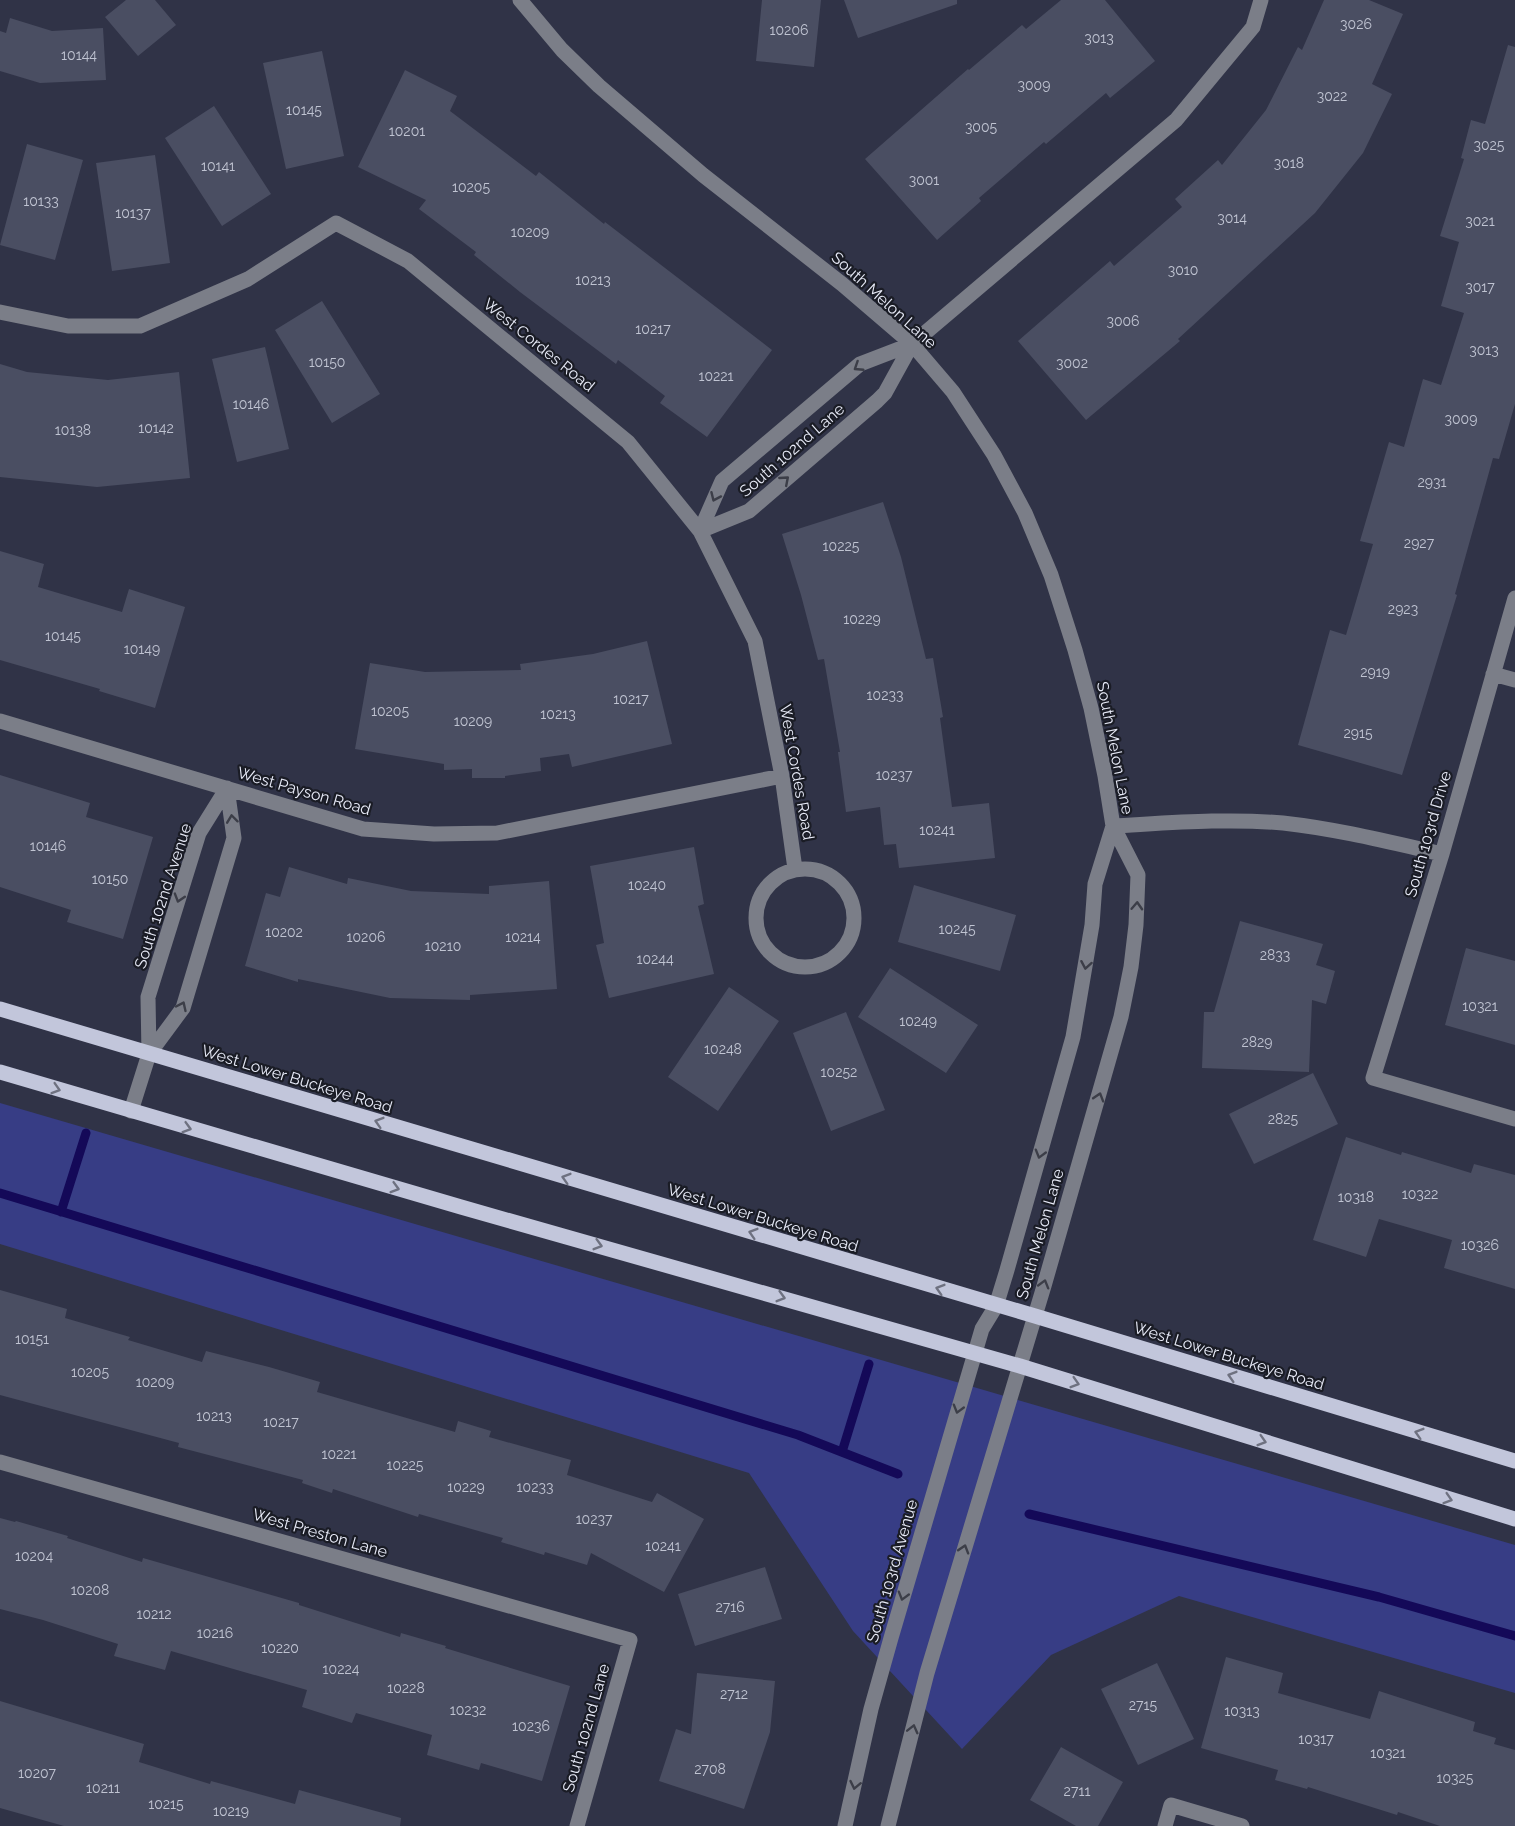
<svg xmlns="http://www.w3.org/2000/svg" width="1515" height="1826" font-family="Raleway,sans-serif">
<rect width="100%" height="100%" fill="#303347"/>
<!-- green -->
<path fill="#373d85" d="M 0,1103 L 1515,1545 L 1515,1693 L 1179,1596 L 1051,1655 L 962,1749 L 853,1631 L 749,1473 L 0,1244 Z"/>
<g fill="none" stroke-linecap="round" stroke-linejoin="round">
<!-- stream -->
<path stroke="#140958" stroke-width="9" d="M 0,1193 L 798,1435 L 898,1474
M 61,1212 L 86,1133
M 842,1452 L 869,1364
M 1029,1514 L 1379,1597 L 1515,1636"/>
</g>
<!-- building -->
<path fill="#4a4e62" d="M 126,0 L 155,0 L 176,25 L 138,56 L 105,17 Z
M 762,0 L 821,0 L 814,67 L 756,61 Z
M 844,0 L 957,0 L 957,4 L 858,38 Z
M 1061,0 L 1105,0 L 1155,61 L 1110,98 L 1106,93 L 1046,144 L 1044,142 L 979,198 L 981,201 L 937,240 L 865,159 L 968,69 L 969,70 L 1022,25 L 1026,29 Z
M 1324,0 L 1369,0 L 1403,14 L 1372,84 L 1392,94 L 1363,153 L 1315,213 L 1178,339 L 1180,341 L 1086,420 L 1018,341 L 1110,261 L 1114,266 L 1182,207 L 1175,199 L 1218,160 L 1222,165 L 1266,110 L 1298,47 L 1302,50 Z
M 10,18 L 52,31 L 103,28 L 106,80 L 40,83 L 0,71 L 0,31 L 6,33 Z
M 1508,45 L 1515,47 L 1515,404 L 1499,459 L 1493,458 L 1455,594 L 1457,595 L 1402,775 L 1298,745 L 1330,630 L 1346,635 L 1373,544 L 1360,541 L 1389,442 L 1404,447 L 1423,379 L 1441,385 L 1464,313 L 1441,306 L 1459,242 L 1440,236 L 1464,159 L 1461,158 L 1471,120 L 1485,124 Z
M 322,51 L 344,156 L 286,169 L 263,63 Z
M 405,70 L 457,96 L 450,111 L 536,176 L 539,172 L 604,224 L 605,222 L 772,350 L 707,437 L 660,403 L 665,396 L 618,360 L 616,364 L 520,292 L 474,255 L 476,252 L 419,209 L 426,200 L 358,167 Z
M 214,106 L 271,194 L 222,226 L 165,138 Z
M 27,144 L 83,160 L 55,260 L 0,245 Z
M 155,155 L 170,263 L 112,271 L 96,163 Z
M 322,301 L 380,394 L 332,423 L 275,330 Z
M 265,347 L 289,449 L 237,462 L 212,359 Z
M 0,364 L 27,372 L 108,380 L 179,372 L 190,478 L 97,487 L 0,477 Z
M 883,502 L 901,557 L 926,659 L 933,658 L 943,717 L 940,718 L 952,807 L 989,803 L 995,858 L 899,868 L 896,844 L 884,845 L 880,807 L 846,812 L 838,752 L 840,752 L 824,659 L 818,660 L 801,595 L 782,534 Z
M 0,551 L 44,564 L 38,587 L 122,612 L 129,589 L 185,607 L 155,708 L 99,691 L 100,689 L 0,660 Z
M 647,641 L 672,744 L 572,767 L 569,754 L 540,758 L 541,771 L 505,776 L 505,778 L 472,778 L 472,769 L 444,770 L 444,764 L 355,749 L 370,663 L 425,672 L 521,670 L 520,664 L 593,654 Z
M 0,775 L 90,803 L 86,817 L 153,837 L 123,939 L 67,922 L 71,910 L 0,887 Z
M 694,847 L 704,904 L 698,906 L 714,974 L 609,998 L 596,945 L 604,943 L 590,866 Z
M 289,867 L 347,884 L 348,878 L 411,891 L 489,894 L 489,886 L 549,881 L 557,989 L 470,995 L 470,1000 L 390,998 L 298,979 L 298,982 L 245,966 L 266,893 L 280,897 Z
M 914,885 L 1016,915 L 1000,971 L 898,942 Z
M 1240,921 L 1323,944 L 1316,965 L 1335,971 L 1326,1004 L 1312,1000 L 1309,1072 L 1202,1068 L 1204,1012 L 1214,1012 Z
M 1466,948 L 1515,961 L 1515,1045 L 1445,1025 Z
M 890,968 L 978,1025 L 946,1073 L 858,1017 Z
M 729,987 L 779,1021 L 718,1111 L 668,1077 Z
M 846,1012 L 885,1110 L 831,1131 L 793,1033 Z
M 1313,1073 L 1338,1124 L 1254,1164 L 1229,1114 Z
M 1346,1137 L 1401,1155 L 1402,1152 L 1471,1173 L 1474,1164 L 1515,1175 L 1515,1289 L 1444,1268 L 1452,1240 L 1379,1219 L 1366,1257 L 1313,1240 Z
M 0,1290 L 67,1309 L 65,1318 L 130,1337 L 128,1340 L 202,1362 L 206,1351 L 269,1367 L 320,1382 L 317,1392 L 455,1432 L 458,1421 L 491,1431 L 489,1437 L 571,1460 L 567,1475 L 652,1502 L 657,1493 L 704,1519 L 664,1592 L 591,1553 L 587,1565 L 545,1552 L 544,1555 L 501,1542 L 503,1538 L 419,1514 L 418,1517 L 333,1489 L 332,1493 L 302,1483 L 303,1480 L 178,1447 L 179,1443 L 0,1395 Z
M 0,1518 L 15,1522 L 16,1521 L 68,1536 L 67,1538 L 142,1562 L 143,1558 L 299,1603 L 299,1605 L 400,1637 L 401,1633 L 446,1646 L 445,1648 L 570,1686 L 542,1781 L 481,1763 L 479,1770 L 427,1755 L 432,1735 L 356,1713 L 352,1723 L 302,1707 L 307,1690 L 171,1651 L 165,1670 L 114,1656 L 118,1644 L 43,1620 L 0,1609 Z
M 765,1567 L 782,1619 L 695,1646 L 678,1594 Z
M 1226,1657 L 1283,1673 L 1278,1693 L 1370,1719 L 1379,1691 L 1475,1722 L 1473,1731 L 1496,1738 L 1494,1744 L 1515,1750 L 1515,1826 L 1440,1826 L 1398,1812 L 1397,1815 L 1308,1787 L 1307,1789 L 1275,1780 L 1278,1770 L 1201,1748 Z
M 1157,1663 L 1194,1739 L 1138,1765 L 1101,1689 Z
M 697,1673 L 775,1681 L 770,1732 L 744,1809 L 659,1781 L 676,1729 L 691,1734 Z
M 0,1701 L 144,1744 L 139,1762 L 210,1784 L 211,1781 L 295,1804 L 299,1790 L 401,1818 L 400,1826 L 64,1826 L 0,1808 Z
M 1061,1747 L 1123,1782 L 1098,1826 L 1076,1826 L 1030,1800 Z"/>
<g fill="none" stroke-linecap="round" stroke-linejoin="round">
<!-- minor -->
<path stroke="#7b7e88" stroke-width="15" d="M 520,0 L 562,50 L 599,86 L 703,175 L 842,284 L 912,344 L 953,392 L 994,455 L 1025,513 L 1051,575 L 1075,650 L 1091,708 L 1105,776 L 1113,826 L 1138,875 L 1136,925 L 1131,967 L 1121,1017 L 1044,1286 L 927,1673 L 888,1826
M 0,312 L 68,326 L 140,326 L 248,279 L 336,223 L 408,261 L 628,442 L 700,531 L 755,641 L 782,776 L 795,869
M 700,531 L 722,481 L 860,364 L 912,344 L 1176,120 L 1253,27 L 1261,0
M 700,531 L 749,511 L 877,401 L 885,393 L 912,344
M 1515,598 L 1442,854 L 1373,1078 L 1515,1119
M 1493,674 L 1515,680
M 0,721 L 363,829 L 434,834 L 497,833 L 782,776
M 1113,826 C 1169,823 1227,818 1283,823 C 1337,829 1389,842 1442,854
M756 918a49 49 0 1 1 98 0a49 49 0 1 1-98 0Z
M 149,1054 L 183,1008 L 234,838 L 227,788
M 131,1111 L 149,1054 L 148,997 L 199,833 L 227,788
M 0,1462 L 630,1640 L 577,1826
M 845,1826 L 871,1709 L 891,1638 L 982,1329 L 996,1306 L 1007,1270 L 1073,1037 L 1092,925 L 1095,884 L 1113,826
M 1165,1826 L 1171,1805 L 1242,1826"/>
<!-- major -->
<path stroke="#c2c6db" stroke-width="15" d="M 0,1009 L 1035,1316 L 1515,1461
M 0,1072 L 461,1207 L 1020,1366 L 1515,1519"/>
</g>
<!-- one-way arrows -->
<defs><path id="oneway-chevron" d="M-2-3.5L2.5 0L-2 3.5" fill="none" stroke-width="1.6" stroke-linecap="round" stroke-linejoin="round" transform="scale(1.5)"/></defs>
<g stroke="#3c3e48">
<use href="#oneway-chevron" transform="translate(858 367) rotate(147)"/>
<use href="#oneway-chevron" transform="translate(785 480) rotate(-41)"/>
<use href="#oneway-chevron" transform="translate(715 497) rotate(114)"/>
<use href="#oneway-chevron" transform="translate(232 819) rotate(-97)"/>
<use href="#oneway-chevron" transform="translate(179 898) rotate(107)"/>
<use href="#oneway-chevron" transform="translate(1137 906) rotate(-87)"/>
<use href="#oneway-chevron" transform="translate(1086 965) rotate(100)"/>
<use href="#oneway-chevron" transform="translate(182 1006) rotate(-65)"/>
<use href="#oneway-chevron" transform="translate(1099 1097) rotate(-73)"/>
<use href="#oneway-chevron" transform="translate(1040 1154) rotate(106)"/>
<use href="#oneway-chevron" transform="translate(1044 1284) rotate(-74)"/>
<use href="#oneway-chevron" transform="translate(958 1409) rotate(106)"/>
<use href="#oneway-chevron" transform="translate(964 1549) rotate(-73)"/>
<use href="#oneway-chevron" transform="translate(903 1596) rotate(106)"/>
<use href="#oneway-chevron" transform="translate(913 1729) rotate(-76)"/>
<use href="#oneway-chevron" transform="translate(855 1785) rotate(102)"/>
</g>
<g stroke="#6e7180">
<use href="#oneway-chevron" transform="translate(56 1089) rotate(17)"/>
<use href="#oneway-chevron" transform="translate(379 1122) rotate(-163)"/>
<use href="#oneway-chevron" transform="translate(187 1128) rotate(16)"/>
<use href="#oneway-chevron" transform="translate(566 1178) rotate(-163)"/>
<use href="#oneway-chevron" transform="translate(395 1188) rotate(16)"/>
<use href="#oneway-chevron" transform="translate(753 1233) rotate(-163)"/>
<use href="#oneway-chevron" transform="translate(598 1245) rotate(16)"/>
<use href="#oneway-chevron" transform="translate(940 1289) rotate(-163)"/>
<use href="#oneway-chevron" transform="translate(781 1297) rotate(16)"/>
<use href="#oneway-chevron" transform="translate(1232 1376) rotate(-163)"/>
<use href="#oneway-chevron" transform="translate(1075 1383) rotate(17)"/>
<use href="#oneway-chevron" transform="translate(1419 1433) rotate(-163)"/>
<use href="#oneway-chevron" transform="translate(1262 1441) rotate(17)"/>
<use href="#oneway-chevron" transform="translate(1448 1499) rotate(17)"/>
</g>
<g text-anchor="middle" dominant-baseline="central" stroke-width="4.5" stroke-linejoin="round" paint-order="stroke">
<!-- number labels -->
<g font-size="14" fill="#c0c4d2">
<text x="1356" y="24">3026</text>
<text x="789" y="30">10206</text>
<text x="1099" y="38">3013</text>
<text x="79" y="55">10144</text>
<text x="1034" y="85">3009</text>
<text x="1332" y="96">3022</text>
<text x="304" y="110">10145</text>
<text x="981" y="127">3005</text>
<text x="407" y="131">10201</text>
<text x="1489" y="145">3025</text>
<text x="1289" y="163">3018</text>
<text x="218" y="166">10141</text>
<text x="924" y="180">3001</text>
<text x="471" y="187">10205</text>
<text x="41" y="201">10133</text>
<text x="133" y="213">10137</text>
<text x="1232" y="218">3014</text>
<text x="1480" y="221">3021</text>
<text x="530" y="232">10209</text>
<text x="1183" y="270">3010</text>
<text x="593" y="280">10213</text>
<text x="1480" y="287">3017</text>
<text x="1123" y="321">3006</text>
<text x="653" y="329">10217</text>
<text x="1484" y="350">3013</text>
<text x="327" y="362">10150</text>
<text x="1072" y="363">3002</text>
<text x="716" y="376">10221</text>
<text x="251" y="404">10146</text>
<text x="1461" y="419">3009</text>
<text x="156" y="428">10142</text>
<text x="73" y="430">10138</text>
<text x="1432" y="482">2931</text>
<text x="1419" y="543">2927</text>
<text x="841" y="546">10225</text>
<text x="1403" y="609">2923</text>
<text x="862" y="619">10229</text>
<text x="63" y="636">10145</text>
<text x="142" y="649">10149</text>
<text x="1375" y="672">2919</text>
<text x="885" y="695">10233</text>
<text x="631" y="699">10217</text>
<text x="390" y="711">10205</text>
<text x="558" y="714">10213</text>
<text x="473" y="721">10209</text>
<text x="1358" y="733">2915</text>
<text x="894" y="775">10237</text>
<text x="937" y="830">10241</text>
<text x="48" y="846">10146</text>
<text x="110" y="879">10150</text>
<text x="647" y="885">10240</text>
<text x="957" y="929">10245</text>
<text x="284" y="932">10202</text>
<text x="366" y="937">10206</text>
<text x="523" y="937">10214</text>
<text x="443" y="946">10210</text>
<text x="1275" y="955">2833</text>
<text x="655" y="959">10244</text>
<text x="1480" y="1006">10321</text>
<text x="918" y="1021">10249</text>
<text x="1257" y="1042">2829</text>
<text x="723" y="1049">10248</text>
<text x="839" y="1072">10252</text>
<text x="1283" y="1119">2825</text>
<text x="1420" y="1194">10322</text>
<text x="1356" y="1197">10318</text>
<text x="1480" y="1245">10326</text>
<text x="32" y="1339">10151</text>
<text x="90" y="1372">10205</text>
<text x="155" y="1382">10209</text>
<text x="214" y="1416">10213</text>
<text x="281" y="1422">10217</text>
<text x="339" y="1454">10221</text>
<text x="405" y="1465">10225</text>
<text x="466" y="1487">10229</text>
<text x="535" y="1487">10233</text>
<text x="594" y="1519">10237</text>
<text x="663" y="1546">10241</text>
<text x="34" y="1556">10204</text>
<text x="90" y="1590">10208</text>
<text x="730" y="1607">2716</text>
<text x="154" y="1614">10212</text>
<text x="215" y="1633">10216</text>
<text x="280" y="1648">10220</text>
<text x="341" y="1669">10224</text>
<text x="406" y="1688">10228</text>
<text x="734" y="1694">2712</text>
<text x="1143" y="1705">2715</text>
<text x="468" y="1710">10232</text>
<text x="1242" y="1711">10313</text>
<text x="531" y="1726">10236</text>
<text x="1316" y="1739">10317</text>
<text x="1388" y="1753">10321</text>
<text x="710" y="1769">2708</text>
<text x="37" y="1773">10207</text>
<text x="1455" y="1778">10325</text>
<text x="103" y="1788">10211</text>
<text x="1077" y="1791">2711</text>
<text x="166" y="1804">10215</text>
<text x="231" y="1811">10219</text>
</g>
<!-- street labels -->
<g font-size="16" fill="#e8ebf8" stroke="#1a1c25">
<text transform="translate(884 300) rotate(42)">South Melon Lane</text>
<text transform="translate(539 345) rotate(39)">West Cordes Road</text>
<text transform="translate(792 450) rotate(-41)">South 102nd Lane</text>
<text transform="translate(1115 748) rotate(79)">South Melon Lane</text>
<text transform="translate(797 772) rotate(80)">West Cordes Road</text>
<text transform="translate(304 791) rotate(16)">West Payson Road</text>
<text transform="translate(1428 834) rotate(-74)">South 103rd Drive</text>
<text transform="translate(163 896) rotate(-72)">South 102nd Avenue</text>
<text transform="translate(297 1079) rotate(17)">West Lower Buckeye Road</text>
<text transform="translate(763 1218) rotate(17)">West Lower Buckeye Road</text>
<text transform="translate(1040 1234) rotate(-74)">South Melon Lane</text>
<text transform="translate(1229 1356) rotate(17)">West Lower Buckeye Road</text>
<text transform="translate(320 1533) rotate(16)">West Preston Lane</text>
<text transform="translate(892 1571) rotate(-74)">South 103rd Avenue</text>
<text transform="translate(586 1728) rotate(-74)">South 102nd Lane</text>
</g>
</g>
</svg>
